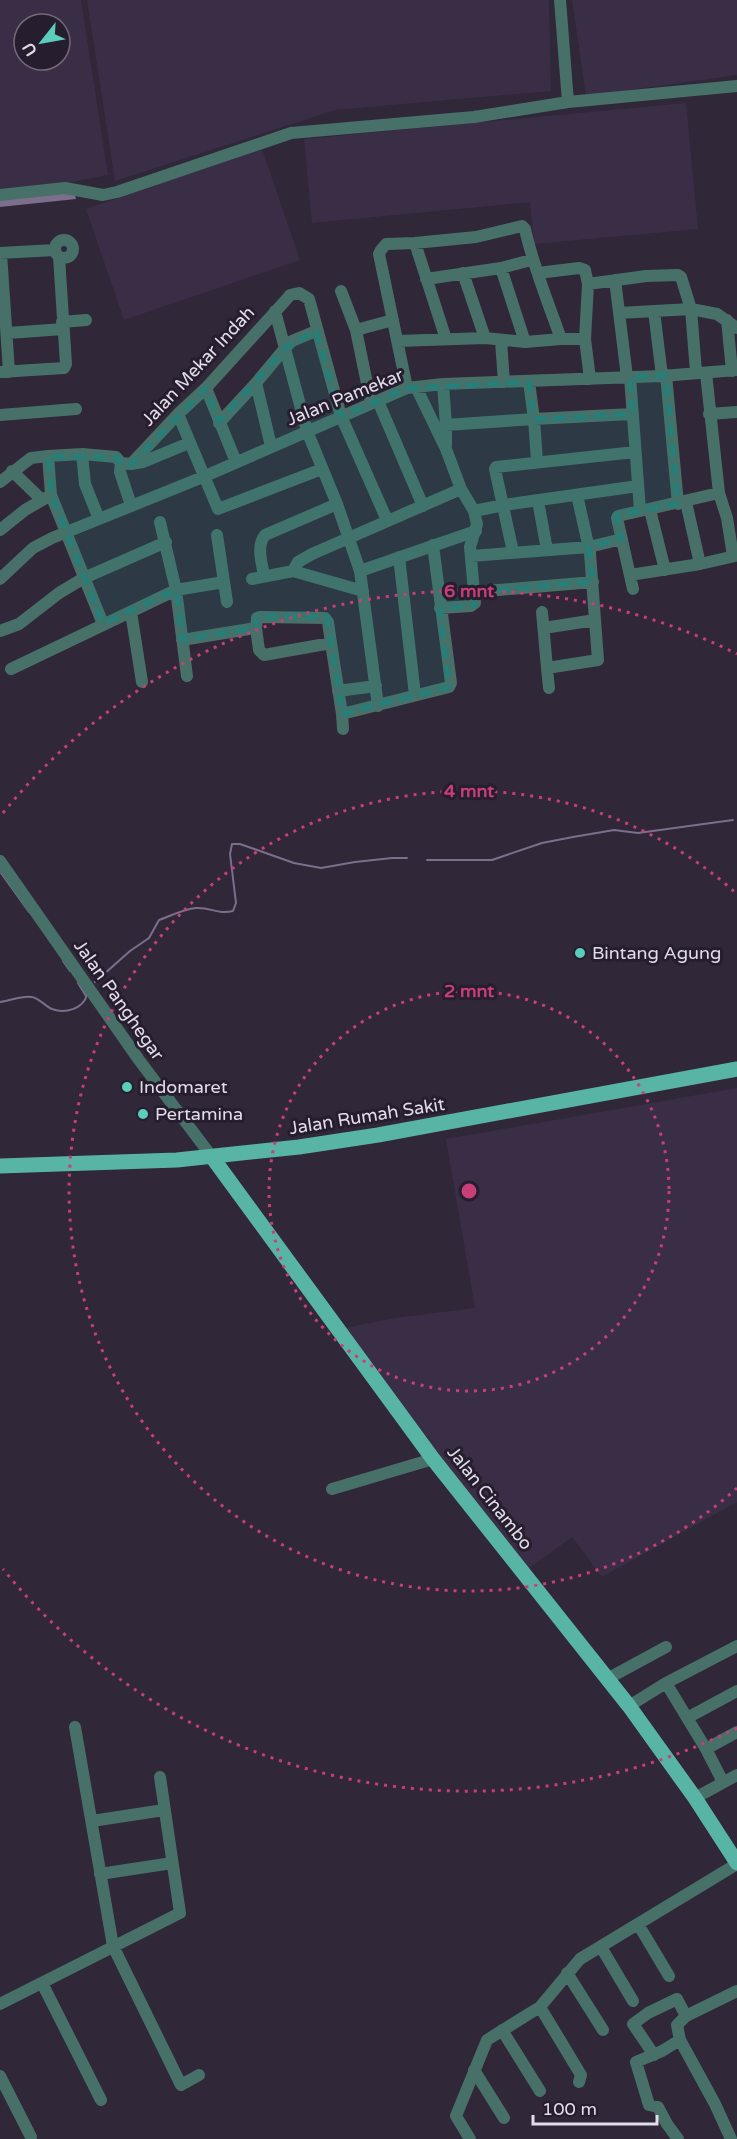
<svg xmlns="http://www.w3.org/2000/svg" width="737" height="2139" font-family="'Varela Round',sans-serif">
<rect width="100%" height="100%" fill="#302739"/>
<!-- built -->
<path fill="#3a2e46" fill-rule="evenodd" d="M 0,0 L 81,0 L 108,175 L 16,193 L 0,194 ZM 24,24 L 60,24 L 60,60 L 24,60 Z
M 87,0 L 549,0 L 551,91 L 335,110 L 115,181 Z
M 572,0 L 737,0 L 737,75 L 586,96 Z
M 686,103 L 698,229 L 534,244 L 530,202 L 312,223 L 304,139 Z
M 262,149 L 300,260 L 124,320 L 86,209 Z
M 737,1088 L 737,1502 L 602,1577 L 572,1537 L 528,1569 L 339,1329 L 395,1318 L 475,1308 L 446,1139 Z"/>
<!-- water -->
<path fill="#7c6e8c" d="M 74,191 L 76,199 L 0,207 L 0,200 Z"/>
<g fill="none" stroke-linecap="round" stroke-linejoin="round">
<!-- stream -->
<path stroke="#7c6e8c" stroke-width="2" d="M 427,860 L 492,860 L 542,843 L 573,837 L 614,830 L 638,833 L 733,820
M 1,873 L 29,912
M 63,961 L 70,971
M 95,982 L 130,951 L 149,938 L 159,920 C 170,916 184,909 196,908 C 211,907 218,915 233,911 L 236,903 L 230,854 L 232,844 L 240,844 L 294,863 L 321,868 L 355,862 L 392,858 L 407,858
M 78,983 L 86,996
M 0,1002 C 11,1001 21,995 32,997 C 39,998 45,1006 52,1009 C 65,1014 83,1009 87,995"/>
<!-- minor -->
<path stroke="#477068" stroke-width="12" d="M 560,0 L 568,102
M 0,195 L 65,188 L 103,195 L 117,192 L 291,133 L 474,117 L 568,102 L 737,86
M55 249a9 9 0 1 1 18 0a9 9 0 1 1-18 0Z
M 415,243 L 446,339
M 0,253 L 55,250
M 1,253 L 9,372
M 501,268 L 525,342
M 463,273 L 485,338
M 538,273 L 579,268 L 585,270 L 588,284 L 585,339 L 590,379
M 426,279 L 501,268 L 531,260
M 615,280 L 627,377
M 588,284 L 646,276 L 678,275 L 681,277 L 691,309 L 717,314 L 737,328
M 341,291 L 356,330
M 275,311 L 307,431 L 337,504 L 360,571 L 378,706
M 654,311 L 662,376
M 619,313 L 691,309 L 696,372
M 727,320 L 732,371
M 62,322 L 86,320
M 8,333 L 63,329
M 398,341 L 485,338 L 525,342 L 561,339 L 585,339
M 501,341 L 504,382
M 0,372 L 64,368 L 66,364 L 59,257
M 706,373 L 719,493 L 727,518 L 733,556
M 666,375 L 678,504
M 630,377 L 640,510
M 256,383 L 271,446
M 443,384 L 446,425
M 416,387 L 446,449 L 461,489 L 474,511 L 504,505 L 638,486
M 206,388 L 236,462
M 407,388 L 379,254 L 381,250 L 386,244 L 415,243 L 476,237 L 522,226 L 525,229 C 533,266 548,302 561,339
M 378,401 L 423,506
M 371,403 L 356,330 L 393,320
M 178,414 L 218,509 L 322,469
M 709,414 L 737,412
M 0,415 L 76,409
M 219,423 L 256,383 L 286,347 L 292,341 L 316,331
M 446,445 L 446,425 L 534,419 L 529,382
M 82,454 L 85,484 L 99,519
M 48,456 L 82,454 L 116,457 L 121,463 L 120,472 L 131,505
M 537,462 L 534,419 L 632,414
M 121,463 L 131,464 L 178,414 L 206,388 L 285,301 L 290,295 L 299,293 L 309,299 L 341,416 L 387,520
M 131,464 L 143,462 L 189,443
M 12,471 L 41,499
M 0,482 L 31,458 L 48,456 L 51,495 L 103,624
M 538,501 L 547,550
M 686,502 L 700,564
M 650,510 L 665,570
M 160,522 L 176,590 L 187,676
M 0,530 L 25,510 L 51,495
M 217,535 L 227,602
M 513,552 L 495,469 L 496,467 L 635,452
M 471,556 L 589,547 L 622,539
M 399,557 L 415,695
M 293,571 L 298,562 L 312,554 L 461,489
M 360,571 L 476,531
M 630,575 L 700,564 L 735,556
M 264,576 C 262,563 256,546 265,535 L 337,504
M 0,579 L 33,548 L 52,538 L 203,477 L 407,388 L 443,384 L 662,376 L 737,370
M 252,579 L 293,571 L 363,591
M 633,589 L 617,518 L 618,516 L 719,493
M 475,592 L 593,582
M 440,608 L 471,606 L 475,603 L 470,547 L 477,524 L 474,511
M 131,612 L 142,682
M 542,612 L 547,668 L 598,660 L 590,553 L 577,495
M 544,628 L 595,620
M 0,631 L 19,624 L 59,593 L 84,578 L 166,542
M 182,640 L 256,628
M 331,643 L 328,622 L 325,618 L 260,617 L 257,618 L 256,628 L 259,650 L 264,655 L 331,643 L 342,714 L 449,687 L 451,683 L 433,545
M 547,668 L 549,688
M 11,669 L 176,590 L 224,582
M 338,691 L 376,686
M 342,714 L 343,729
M 0,861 L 139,1060 L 212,1157
M 332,1489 L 433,1459
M 607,1679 L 666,1647
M 666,1683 L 706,1749 L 723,1782
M 629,1706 L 666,1683 L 737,1646
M 687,1718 L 737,1691
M 75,1727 L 113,1946 L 181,2085 L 199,2075
M 706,1749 L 737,1732
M 695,1798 L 737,1775
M 92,1821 L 164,1810
M 100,1874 L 172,1863
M 638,1924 L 669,1976
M 601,1947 L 633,2001
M 567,1973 L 603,2030
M 42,1983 L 101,2100
M 0,2004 L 180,1913 L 160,1777
M 540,2007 L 581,2075 L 579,2082
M 502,2030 L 540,2091
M 654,2055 L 633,2024 L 648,2013 L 677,1999 L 686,2016
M 474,2070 L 504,2118
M 0,2076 L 31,2137
M 470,2139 L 456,2116 L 487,2040 L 540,2007 L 580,1959 L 737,1864
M 678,2139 L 667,2124 L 658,2107 L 649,2105 L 636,2062 L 662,2051 L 680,2040
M 731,2139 L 715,2104 L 680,2040 L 677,2025 L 686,2016 L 737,1991"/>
<!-- major -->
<path stroke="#58b4a5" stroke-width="15" d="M 212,1157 L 433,1459 L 629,1706 L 695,1798 L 737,1863
M 0,1166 L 177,1160 L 299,1147 L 378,1135 L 737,1069"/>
</g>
<!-- marked area -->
<path fill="#24807a" fill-opacity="0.2" stroke="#24807a" stroke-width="4.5" stroke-dasharray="12 8" stroke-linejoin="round" d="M 316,331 L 341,416 L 407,388 L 529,382 L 534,419 L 632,414 L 630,377 L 666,375 L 678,504 L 617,515 L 622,539 L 589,547 L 593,582 L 475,592 L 474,606 L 440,609 L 449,687 L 342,714 L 327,617 L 257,617 L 256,628 L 182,640 L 176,590 L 103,624 L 51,495 L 48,456 L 116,457 L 128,467 L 206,388 L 219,421 L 286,347 Z"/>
<!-- distance rings -->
<g fill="none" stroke="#c83f77" stroke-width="3" stroke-dasharray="3 6">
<circle cx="469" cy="1191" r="200"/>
<path d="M737 1488A400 400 0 1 1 737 894"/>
<path d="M737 1728A600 600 0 0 1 3 1569M3 813A600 600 0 0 1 737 654"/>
</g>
<!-- markers -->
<g fill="#5bcebb" stroke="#261e2f" stroke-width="2">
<circle cx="580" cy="953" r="6"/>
<circle cx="127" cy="1087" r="6"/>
<circle cx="143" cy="1114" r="6"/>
</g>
<g text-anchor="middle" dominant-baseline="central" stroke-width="6" stroke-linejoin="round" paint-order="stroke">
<!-- street labels -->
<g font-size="18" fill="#e2dde9" stroke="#261e2f">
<text transform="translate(198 366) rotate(-47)">Jalan Mekar Indah</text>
<text transform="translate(345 397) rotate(-22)">Jalan Pamekar</text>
<text transform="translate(119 1000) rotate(55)">Jalan Panghegar</text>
<text transform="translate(367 1116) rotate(-9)">Jalan Rumah Sakit</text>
<text transform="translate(490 1498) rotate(52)">Jalan Cinambo</text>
</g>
<!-- poi labels -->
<g font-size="18" fill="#e2dde9" stroke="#261e2f" text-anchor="start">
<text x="592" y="953">Bintang Agung</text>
<text x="139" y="1087">Indomaret</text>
<text x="155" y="1114">Pertamina</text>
</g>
</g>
<circle cx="469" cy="1191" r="9" fill="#c83f77" stroke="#261e2f" stroke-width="3"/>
<g font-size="18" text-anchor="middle" font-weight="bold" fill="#c83f77" stroke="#261e2f" stroke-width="6" stroke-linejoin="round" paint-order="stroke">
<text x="469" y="597">6 mnt</text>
<text x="469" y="797">4 mnt</text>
<text x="469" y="997">2 mnt</text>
</g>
<!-- north arrow -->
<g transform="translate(42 42) rotate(239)"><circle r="28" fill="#261e2f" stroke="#716a79" stroke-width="1.5"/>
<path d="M0-4.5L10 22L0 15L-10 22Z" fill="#5bcebb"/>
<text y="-9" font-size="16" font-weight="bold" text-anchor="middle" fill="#e2dde9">U</text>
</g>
<!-- scale -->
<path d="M533 2115v9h124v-9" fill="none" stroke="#e2dde9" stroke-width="3"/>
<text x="542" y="2115" font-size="18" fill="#e2dde9" stroke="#261e2f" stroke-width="4.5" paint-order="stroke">100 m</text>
</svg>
